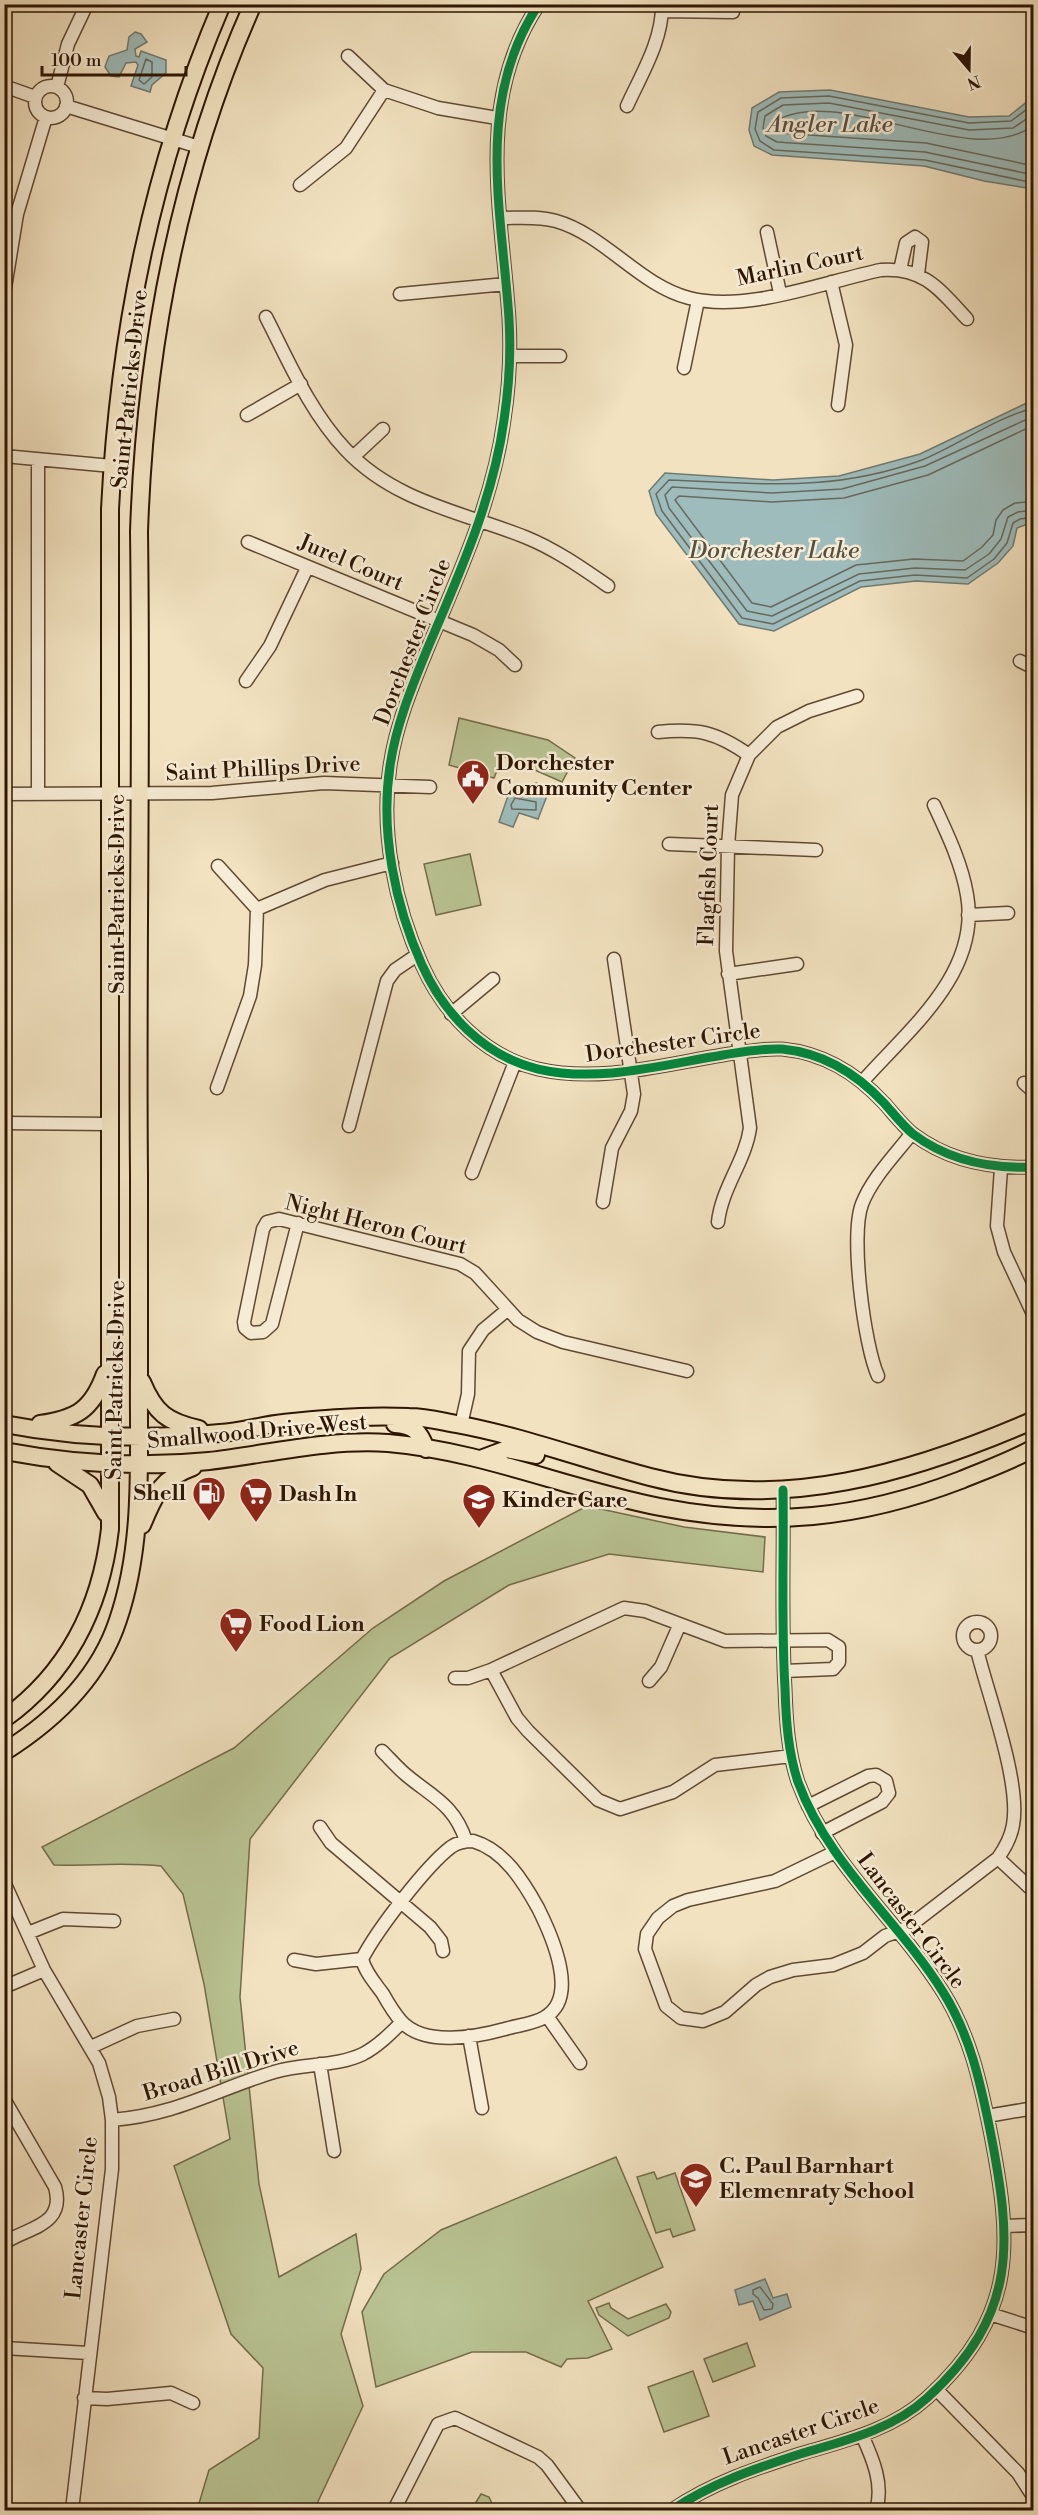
<svg xmlns="http://www.w3.org/2000/svg" width="1038" height="2515" font-family="'Libre Bodoni',serif">
<rect width="100%" height="100%" fill="#f2e2c0"/>
<filter id="stains"><feTurbulence type="fractalNoise" baseFrequency=".00333" numOctaves="4"/><feColorMatrix values="0 0 0 0 .2 0 0 0 0 .09 0 0 0 0 .02 0 0 0 .5 -.17"/></filter>
<radialGradient id="worn" r=".72"><stop offset=".6" stop-color="#630" stop-opacity="0"/><stop offset="1" stop-color="#630" stop-opacity=".3"/></radialGradient>
<!-- green -->
<path fill="#b9c393" stroke="#746c4a" stroke-width="1.5" d="M 459,718 L 548,740 L 575,758 L 562,782 L 503,756 L 494,778 L 449,765 Z
M 470,854 L 481,905 L 436,915 L 424,864 Z
M 587,1506 L 684,1527 L 765,1537 L 763,1572 L 609,1554 L 509,1585 L 390,1658 L 250,1839 L 240,1997 L 259,2184 L 279,2277 L 356,2234 L 361,2269 L 341,2334 L 363,2406 L 314,2510 L 197,2510 L 209,2470 L 259,2438 L 263,2368 L 231,2334 L 174,2166 L 230,2139 L 204,1984 L 183,1894 L 161,1866 C 125,1862 89,1866 54,1865 L 42,1847 L 234,1748 L 373,1628 L 444,1581 Z
M 616,2157 L 663,2267 L 588,2301 L 612,2349 L 588,2358 L 567,2359 L 561,2367 L 526,2352 L 472,2352 L 376,2387 L 362,2312 L 384,2274 L 441,2230 Z
M 654,2172 L 657,2179 L 675,2173 L 695,2230 L 673,2237 L 670,2229 L 656,2233 L 637,2177 Z
M 609,2303 L 611,2308 L 628,2319 L 666,2304 L 671,2312 L 669,2318 L 628,2336 L 599,2315 L 596,2308 Z
M 747,2343 L 755,2366 L 713,2382 L 704,2359 Z
M 693,2371 L 709,2416 L 664,2432 L 648,2387 Z
M 481,2494 L 489,2497 L 494,2508 L 491,2510 L 475,2510 L 473,2507 Z"/>
<!-- water -->
<path fill="#9ebcbb" stroke="#717a71" stroke-width="1.5" d="M 135,32 L 141,34 L 147,42 L 135,49 L 136,56 L 139,57 L 141,51 L 166,60 L 166,73 L 152,85 L 150,92 L 131,86 L 138,65 L 136,62 L 126,63 L 119,77 L 111,76 L 105,67 L 109,56 L 127,50 L 129,37 Z
M 830,90 L 969,117 L 1009,116 L 1033,97 L 1033,189 L 984,181 L 924,166 L 772,155 L 754,146 L 749,130 L 752,108 L 779,92 Z
M 1033,400 L 1033,522 L 1017,528 L 1013,546 L 998,563 L 968,584 L 916,581 L 861,587 L 774,631 L 739,624 L 656,514 L 649,491 L 665,473 L 773,480 L 839,476 L 920,454 Z
M 536,783 L 550,788 L 538,819 L 519,813 L 513,827 L 499,822 L 510,790 L 530,797 Z
M 765,2279 L 773,2298 L 787,2294 L 791,2307 L 760,2320 L 753,2301 L 739,2305 L 735,2290 Z"/>
<g fill="none" stroke-linecap="round" stroke-linejoin="round">
<!-- shore -->
<path stroke="#66695e" stroke-width="1.5" d="M 146,59 L 152,62 L 152,77 L 144,84 L 139,80 Z
M 1034,104 L 1011,121 L 969,123 L 829,96 L 781,98 L 758,112 L 755,129 L 760,141 L 774,150 L 925,160 L 1034,183
M 1034,114 L 1013,128 L 969,130 L 829,103 L 783,105 L 765,116 L 763,128 L 766,136 L 777,142 L 925,152 L 1034,175
M 1034,125 C 971,173 838,81 774,122 L 772,127 L 779,133 L 926,143 L 1034,166
M 1034,408 C 994,418 959,445 922,460 C 832,493 761,483 669,480 L 656,494 L 662,511 L 742,618 L 773,624 L 860,581 L 915,575 L 967,578 L 994,559 L 1007,543 L 1013,523 L 1020,519 L 1034,517
M 1034,416 L 925,466 L 842,489 L 772,493 L 672,487 L 665,495 L 669,508 L 747,611 L 772,616 L 859,574 L 915,568 L 965,570 L 989,554 L 1001,539 L 1008,517 L 1018,512 L 1034,510
M 1034,425 L 928,475 L 844,498 L 772,502 L 679,496 L 675,500 L 752,603 L 771,607 L 856,565 L 914,559 L 963,561 L 982,547 L 993,535 L 996,520 L 1003,510 L 1015,503 L 1034,501
M 515,798 L 536,802 L 536,810 L 512,809 L 511,805 Z
M 760,2287 L 773,2304 L 772,2309 L 764,2310 L 758,2298 L 753,2294 L 753,2290 Z"/>
<defs>
<path id="minor" d="M 539,4 C 474,101 502,211 509,319 C 511,352 509,387 504,420 C 493,500 460,572 429,645 C 413,684 396,724 390,766 C 380,832 395,905 422,965 C 444,1014 484,1056 538,1069 C 599,1083 662,1065 723,1055 C 742,1052 762,1048 782,1049 C 824,1053 856,1073 884,1103 C 893,1113 903,1126 913,1134 C 949,1161 990,1169 1034,1167
M 662,11 L 733,12
M 348,56 L 384,90 L 438,108 L 497,118
M 4,86 L 35,97
M35 102a16 16 0 1 1 32 0a16 16 0 1 1-32 0Z
M 57,87 L 68,44 L 87,4
M 66,106 L 199,147
M 627,106 C 641,75 663,40 662,4
M 300,185 L 346,148 L 384,90
M 501,218 C 519,218 538,216 556,221 C 605,235 639,285 689,298 C 747,313 823,282 881,270 C 924,267 940,290 967,319
M 767,232 L 780,293
M 900,270 L 906,243 L 915,237 L 922,242 L 918,274
M 831,282 L 846,345 L 838,405
M 4,294 L 17,214 L 46,117
M 400,294 L 506,284
M 266,317 C 289,362 310,412 346,450 C 395,502 462,512 525,537 C 555,549 582,568 608,586
M 510,356 L 560,356
M 684,368 L 698,300
M 247,415 L 301,384
M 4,456 L 112,466
M 353,457 L 383,429
M 248,542 L 473,635 L 499,650 L 515,665
M 1020,661 L 1034,668
M 246,681 L 270,646 L 307,568
M 658,732 C 698,728 716,732 749,755
M 4,794 L 212,793 L 324,783 L 430,787
M 38,794 L 38,460
M 669,844 L 816,850
M 218,866 L 257,909
M 968,915 L 1008,913
M 728,974 L 797,964
M 451,1014 L 493,979
M 863,1081 C 908,1030 981,973 967,895 C 962,864 947,833 934,805
M 1024,1083 L 1034,1092
M 217,1088 L 250,996 L 255,965 L 257,909 L 325,880 L 392,863
M 4,1123 L 109,1124
M 349,1126 L 387,981 L 395,970 L 417,955
M 1001,1168 L 997,1226 L 1004,1252 L 1033,1314
M 472,1173 L 515,1062
M 603,1202 L 612,1148 L 631,1111 L 634,1094 L 614,959
M 718,1222 C 722,1187 745,1162 750,1128 L 726,951 L 728,846 L 732,795 L 749,755 L 777,727 L 809,711 L 857,696
M 298,1223 L 272,1324 L 263,1332 L 251,1333 L 245,1328 L 244,1322 L 263,1229 L 267,1222 L 279,1219 L 460,1264 L 475,1273 L 518,1320 L 537,1332 L 563,1342 L 687,1371
M 878,1376 C 864,1345 850,1235 862,1204 C 872,1178 895,1155 912,1133
M 461,1425 L 468,1394 L 469,1351 L 483,1330 L 507,1310
M963 1636a14 14 0 1 1 28 0a14 14 0 1 1-28 0Z
M 784,1671 L 833,1669 L 839,1662 L 839,1647 L 828,1640 L 725,1641 L 645,1611 L 624,1608 L 491,1670 L 517,1718 L 528,1731 L 598,1800 L 620,1809 L 673,1792 L 715,1765 L 791,1756
M 455,1678 L 468,1678 L 491,1670
M 649,1681 L 661,1667 L 679,1626
M 382,1751 C 389,1758 397,1767 405,1774 C 432,1797 454,1804 466,1841
M 808,1806 L 868,1776 L 876,1775 L 886,1781 L 889,1793 L 882,1802 L 822,1833
M 320,1827 L 331,1843 L 430,1927 L 441,1941 L 443,1951
M 473,1841 C 504,1850 523,1881 538,1908 C 551,1934 580,1997 545,2017 C 534,2024 518,2025 505,2029 C 476,2037 424,2047 401,2021 C 394,2013 388,2003 383,1994 C 375,1983 365,1972 362,1959 C 377,1930 426,1866 451,1847 C 458,1842 465,1841 473,1841 Z
M 835,1852 L 775,1881 L 688,1900 L 673,1906 L 658,1918 L 647,1934 L 645,1949 L 666,2006 L 681,2018 L 703,2021 L 725,2012 L 756,1985 L 770,1977 L 793,1970 L 833,1965 L 863,1953 L 885,1936 L 907,1928 L 998,1858 C 1005,1848 1011,1837 1013,1825 C 1021,1782 988,1695 977,1650
M 998,1858 L 1029,1887
M 4,1882 L 44,1970 L 99,2063 L 109,2097 L 112,2120 L 112,2169 L 72,2510
M 28,1933 L 63,1919 L 114,1921
M 294,1960 L 316,1964 L 362,1959
M 4,1987 L 44,1970
M 547,2016 L 580,2063
M 469,2036 L 482,2108
M 91,2047 L 137,2026 L 174,2019
M 320,2064 L 334,2151
M 4,2099 L 55,2187 C 66,2226 28,2227 4,2243
M 987,2116 L 1034,2108
M 112,2120 C 176,2115 215,2090 274,2072 C 303,2063 336,2067 363,2054 C 378,2046 390,2034 402,2022
M 1005,2226 L 1034,2225
M 990,2314 L 1034,2328
M 4,2348 L 88,2353
M 936,2389 L 1018,2473 L 1034,2498
M 84,2398 L 107,2399 L 171,2393 L 193,2403
M 862,2435 C 873,2459 884,2485 876,2510
M 394,2510 L 438,2424 L 455,2418 L 538,2457 L 547,2465 L 580,2510
M 672,2510 C 712,2483 754,2469 800,2454 C 844,2441 892,2430 927,2398 C 1019,2314 1012,2242 990,2130 C 980,2081 970,2035 943,1992 C 898,1920 828,1864 798,1782 C 788,1752 786,1720 785,1688 C 781,1622 784,1556 783,1490"/>
<path id="major" d="M 142,1382 C 155,1413 167,1422 199,1429
M 4,1424 C 76,1438 147,1440 220,1433 C 241,1432 262,1425 283,1423 C 325,1418 366,1415 409,1417 C 425,1417 440,1421 456,1424 C 522,1436 585,1460 650,1477 C 782,1512 912,1473 1034,1420
M 40,1424 C 76,1419 92,1410 105,1374
M 395,1424 C 414,1425 420,1432 426,1449
M 4,1451 C 73,1464 140,1468 209,1461 C 268,1454 328,1439 388,1443 C 482,1451 568,1489 660,1507 C 768,1528 859,1519 961,1480 C 985,1470 1011,1461 1034,1448
M 483,1458 L 507,1449 L 536,1455
M 57,1463 L 90,1485 L 106,1513
M 142,1525 C 155,1495 160,1479 193,1467
M 4,1719 C 68,1673 101,1607 110,1529 L 110,509 C 119,331 152,168 222,4
M 4,1752 C 55,1720 99,1678 118,1620 C 145,1541 138,1455 139,1373 C 139,1308 139,1242 139,1176 C 137,961 142,747 139,532 C 145,350 178,172 253,4"/>
</defs>
<!-- minor casing -->
<use href="#minor" stroke="#5f4932" stroke-width="15"/>
<!-- major casing -->
<use href="#major" stroke="#2e1602" stroke-width="20"/>
<!-- minor -->
<use href="#minor" stroke="#f7ecd6" stroke-width="12"/>
<!-- major -->
<use href="#major" stroke="#f2e2c0" stroke-width="16"/>
<defs>
<path id="cycleway" d="M 539,4 C 474,101 502,211 509,319 C 511,352 509,387 504,420 C 493,500 460,572 429,645 C 413,684 396,724 390,766 C 380,832 395,905 422,965 C 444,1014 484,1056 538,1069 C 599,1083 662,1065 723,1055 C 742,1052 762,1048 782,1049 C 824,1053 856,1073 884,1103 C 893,1113 903,1126 913,1134 C 949,1161 990,1169 1034,1167
M 672,2510 C 712,2483 754,2469 800,2454 C 844,2441 892,2430 927,2398 C 1019,2314 1012,2242 990,2130 C 980,2081 970,2035 943,1992 C 898,1920 828,1864 798,1782 C 788,1752 786,1720 785,1688 C 781,1622 784,1556 783,1490"/>
</defs>
<!-- cycleway casing -->
<use href="#cycleway" stroke="#f7ecd6" stroke-width="13"/>
<!-- cycleway -->
<use href="#cycleway" stroke="#00873e" stroke-width="9"/>
</g>
<!-- icons -->
<defs>
<symbol id="civic-pin" viewBox="-11 -11 22 30"><path d="M0 17L-7.5 6A9.5 9.5 0 1 1 7.5 6Z" fill="#8f2418" stroke="#f7ecd6"/><path d="M-.6-6.5H3V-4.5H.6V-3L4-1V1h2V6H-6V1h2V-1L-.6-3ZM-1.2 2.5V6h2.4V2.5Z" fill="#fff"/></symbol>
<symbol id="fuel-pin" viewBox="-11 -11 22 30"><path d="M0 17L-7.5 6A9.5 9.5 0 1 1 7.5 6Z" fill="#8f2418" stroke="#f7ecd6"/><path d="M-5.5-6h7V0h2V4h1.3V-2.5L3-4.5l.8-.8L6-3V5H2.5V1h-1V6h-7ZM-4.2-4.7v3.2H.2V-4.7Z" fill="#fff"/></symbol>
<symbol id="supermarket-pin" viewBox="-11 -11 22 30"><path d="M0 17L-7.5 6A9.5 9.5 0 1 1 7.5 6Z" fill="#8f2418" stroke="#f7ecd6"/><path d="M-6-5.5h2.5l.6 2H6L4.5 2H-2.5L-4.4-4H-6ZM-1.5 3.2a1.3 1.3 0 1 0 .1 0ZM3 3.2a1.3 1.3 0 1 0 .1 0Z" fill="#fff"/></symbol>
<symbol id="school-pin" viewBox="-11 -11 22 30"><path d="M0 17L-7.5 6A9.5 9.5 0 1 1 7.5 6Z" fill="#8f2418" stroke="#f7ecd6"/><path d="M0-5L7-2L0 1L-7-2ZM-4 1L0 2.5L4 1V4Q0 6-4 4Z" fill="#fff"/></symbol>
</defs>
<g fill-rule="evenodd">
<use href="#civic-pin" x="454" y="757" width="38" height="52"/>
<use href="#fuel-pin" x="190" y="1474" width="38" height="52"/>
<use href="#supermarket-pin" x="237" y="1475" width="38" height="52"/>
<use href="#school-pin" x="460" y="1481" width="38" height="52"/>
<use href="#supermarket-pin" x="217" y="1605" width="38" height="52"/>
<use href="#school-pin" x="677" y="2160" width="38" height="52"/>
</g>
<g text-anchor="middle" dominant-baseline="central" stroke-width="5" stroke-linejoin="round" paint-order="stroke">
<!-- street labels -->
<g font-size="22" fill="#2e1602" stroke="#f7ecd6">
<text transform="translate(800 266) rotate(-12)">Marlin Court</text>
<text transform="translate(130 389) rotate(-84)">Saint Patricks Drive</text>
<text transform="translate(351 563) rotate(23)">Jurel Court</text>
<text transform="translate(413 642) rotate(-69)">Dorchester Circle</text>
<text transform="translate(263 769) rotate(-3)">Saint Phillips Drive</text>
<text transform="translate(709 875) rotate(-88)">Flagfish Court</text>
<text transform="translate(117 894) rotate(-90)">Saint Patricks Drive</text>
<text transform="translate(673 1043) rotate(-8)">Dorchester Circle</text>
<text transform="translate(376 1225) rotate(14)">Night Heron Court</text>
<text transform="translate(116 1380) rotate(-89)">Saint Patricks Drive</text>
<text transform="translate(257 1432) rotate(-5)">Smallwood Drive West</text>
<text transform="translate(911 1921) rotate(53)">Lancaster Circle</text>
<text transform="translate(221 2071) rotate(-17)">Broad Bill Drive</text>
<text transform="translate(82 2218) rotate(-84)">Lancaster Circle</text>
<text transform="translate(801 2432) rotate(-19)">Lancaster Circle</text>
</g>
<!-- poi labels -->
<g font-size="22" font-weight="bold" fill="#2e1602" stroke="#f7ecd6" text-anchor="start">
<text x="496" y="763">Dorchester<tspan x="496" dy="25">Community Center</tspan></text>
<text x="186" y="1493" text-anchor="end">Shell</text>
<text x="279" y="1494">Dash In</text>
<text x="502" y="1500">KinderCare</text>
<text x="259" y="1624">Food Lion</text>
<text x="719" y="2166">C. Paul Barnhart<tspan x="719" dy="25">Elemenraty School</tspan></text>
</g>
<!-- water labels -->
<g font-size="24" font-style="italic" fill="#555043" stroke="#f7ecd6">
<text x="830" y="125">Angler Lake</text>
<text x="774" y="551">Dorchester Lake</text>
</g>
</g>
<!-- margin -->
<rect width="1038" height="2515" fill="none" stroke="#f2e2c0" stroke-width="24"/>
<rect x="6" y="6" width="1026" height="2503" fill="none" stroke="#2e1602" stroke-width="3"/>
<rect x="12" y="12" width="1014" height="2491" fill="none" stroke="#2e1602" stroke-width="1.5"/>
<!-- north arrow -->
<g transform="translate(969 69) rotate(160)" stroke="#f7ecd6" stroke-width="4.5" paint-order="stroke">
<path d="M0-4.5L10 22L0 15L-10 22Z" fill="#2e1602"/>
<text y="-9" font-size="16" font-weight="bold" text-anchor="middle" fill="#2e1602">N</text>
</g>
<!-- scale -->
<path d="M42 66v9h144v-9" fill="none" stroke="#2e1602" stroke-width="3"/>
<text x="51" y="66" font-size="18" fill="#2e1602" stroke="#f7ecd6" stroke-width="4.5" paint-order="stroke">100 m</text>
<rect width="100%" height="100%" filter="url(#stains)"/>
<rect width="100%" height="100%" fill="url(#worn)"/>
</svg>
